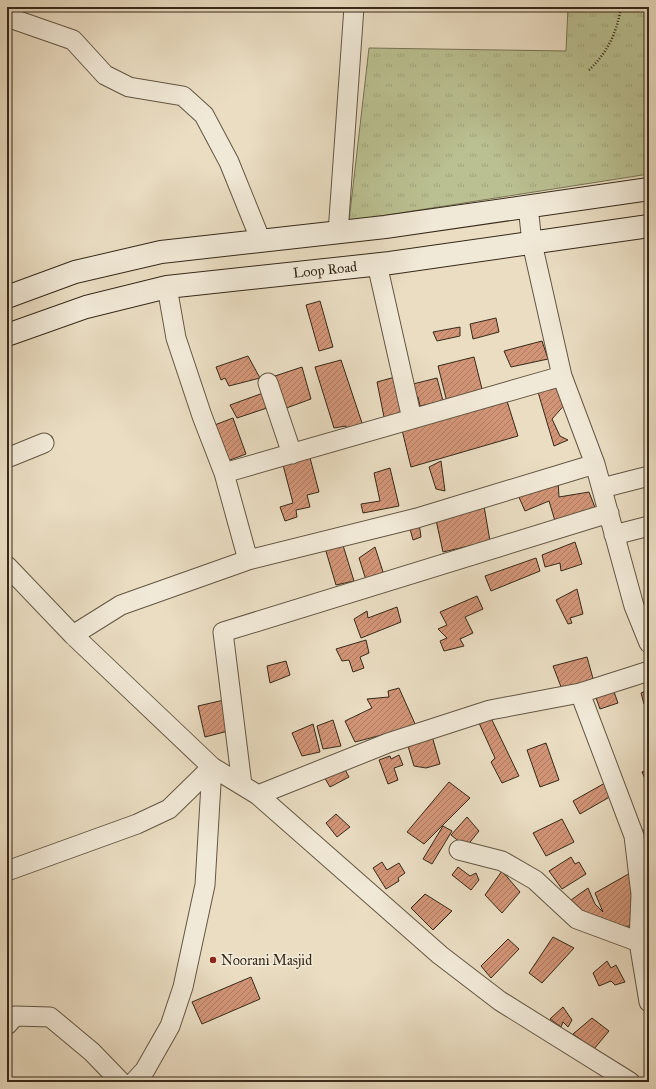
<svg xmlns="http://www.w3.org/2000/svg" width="656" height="1089" font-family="'IM FELL Great Primer',serif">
<defs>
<pattern id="grass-tufts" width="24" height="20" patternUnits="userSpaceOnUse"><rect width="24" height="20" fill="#bac091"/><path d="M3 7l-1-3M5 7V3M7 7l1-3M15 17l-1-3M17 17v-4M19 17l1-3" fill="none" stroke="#a0a57c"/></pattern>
<pattern id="building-hatch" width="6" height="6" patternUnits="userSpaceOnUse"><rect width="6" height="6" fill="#d29577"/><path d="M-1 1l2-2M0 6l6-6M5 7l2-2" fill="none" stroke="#ab7a61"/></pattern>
</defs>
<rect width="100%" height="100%" fill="#eaddc2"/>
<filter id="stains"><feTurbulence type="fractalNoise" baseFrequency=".005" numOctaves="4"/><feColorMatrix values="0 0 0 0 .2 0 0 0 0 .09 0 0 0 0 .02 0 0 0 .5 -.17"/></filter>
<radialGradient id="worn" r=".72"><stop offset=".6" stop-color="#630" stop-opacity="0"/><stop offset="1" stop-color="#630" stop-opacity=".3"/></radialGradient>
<!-- grass -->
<path fill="url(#grass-tufts)" stroke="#787455" d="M 568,7 L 649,7 L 649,174 L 349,221 L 369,48 L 566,51 Z"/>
<!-- building -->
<path fill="url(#building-hatch)" stroke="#362919" d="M 320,301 L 333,347 L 319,351 L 306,305 Z
M 496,318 L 499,332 L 473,339 L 470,324 Z
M 460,327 L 460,336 L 437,341 L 433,332 Z
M 542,341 L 548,359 L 511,367 L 504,351 Z
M 248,356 L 260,378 L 229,386 L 225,378 L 221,380 L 216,367 Z
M 474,357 L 483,393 L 447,402 L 438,366 Z
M 341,360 L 362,423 L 346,431 L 346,426 L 334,428 L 315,367 Z
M 302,367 L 311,399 L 281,410 L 269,378 Z
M 395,377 L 405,414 L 384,417 L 377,382 Z
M 437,378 L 443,401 L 420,406 L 418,397 L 413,397 L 409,385 Z
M 562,387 L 567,402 L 552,419 L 560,436 L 568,440 L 554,446 L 538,392 Z
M 266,392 L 267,408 L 237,418 L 230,405 Z
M 507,401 L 518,436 L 411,467 L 402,430 Z
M 233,418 L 246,454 L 225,462 L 212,426 Z
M 309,454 L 319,492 L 307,495 L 310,507 L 296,510 L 297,517 L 285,521 L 280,507 L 293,503 L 283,465 Z
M 441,461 L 445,491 L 436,489 L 429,467 Z
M 390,468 L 399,506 L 363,513 L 361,504 L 380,501 L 374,473 Z
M 558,481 L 559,497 L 589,492 L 596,510 L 555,521 L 549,501 L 525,511 L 518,495 Z
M 484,506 L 490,541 L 443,552 L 436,520 Z
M 419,523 L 421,537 L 413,540 L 409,525 Z
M 342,542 L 354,581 L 336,585 L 325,548 Z
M 575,542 L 582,564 L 561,571 L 560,563 L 545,567 L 542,555 Z
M 375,547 L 384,575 L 366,580 L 359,558 Z
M 536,558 L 540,571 L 491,591 L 485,576 Z
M 577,589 L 583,614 L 570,618 L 572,623 L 568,624 L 556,600 Z
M 477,596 L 483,609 L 465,617 L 473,633 L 460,639 L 464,646 L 444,651 L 440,641 L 447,638 L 438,629 L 447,625 L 440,612 Z
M 397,607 L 401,622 L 361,638 L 354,619 L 367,611 L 368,618 Z
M 366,640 L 369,653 L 360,657 L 364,668 L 353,672 L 349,660 L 342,661 L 336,649 Z
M 587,657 L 594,682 L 563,692 L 553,666 Z
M 286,661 L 290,675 L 270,683 L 267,666 Z
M 399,688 L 416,726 L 355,742 L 345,721 L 372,708 L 367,699 L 389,697 L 388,691 Z
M 613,689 L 618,703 L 600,709 L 595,695 Z
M 649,690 L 649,703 L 644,704 L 641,693 Z
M 224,700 L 232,730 L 205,737 L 198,706 Z
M 491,718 L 519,776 L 502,783 L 491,762 L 495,758 L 479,723 Z
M 333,720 L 341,746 L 323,749 L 317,726 Z
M 313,724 L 320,752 L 302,756 L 292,733 Z
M 432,736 L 440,764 L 426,768 L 414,766 L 407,743 Z
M 546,743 L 559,780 L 540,787 L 527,750 Z
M 399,755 L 403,765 L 394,768 L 398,780 L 388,784 L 379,760 L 390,756 L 391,759 Z
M 342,764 L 349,777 L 330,787 L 323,775 Z
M 649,769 L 649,788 L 642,772 Z
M 449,782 L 470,798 L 424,844 L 407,832 Z
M 605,783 L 613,795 L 580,814 L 573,801 Z
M 336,814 L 350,827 L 337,837 L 326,823 Z
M 467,817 L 479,831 L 466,847 L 451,835 Z
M 562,819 L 574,842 L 546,856 L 533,833 Z
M 443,826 L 452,831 L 432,864 L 423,859 Z
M 649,828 L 649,846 L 639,849 L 636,833 Z
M 571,857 L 575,864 L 579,862 L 586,874 L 562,889 L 549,871 Z
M 382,862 L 387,870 L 399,863 L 405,873 L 398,878 L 399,881 L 386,889 L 373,868 Z
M 458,867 L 470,876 L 476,873 L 479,880 L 471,890 L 452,875 Z
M 502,871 L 520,892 L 502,913 L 485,895 Z
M 632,872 L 633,926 L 608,927 L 585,913 L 571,900 L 588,888 L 595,904 L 603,912 L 595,893 Z
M 425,894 L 452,911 L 433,930 L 411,908 Z
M 553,937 L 574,948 L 542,983 L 529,973 Z
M 508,939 L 519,949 L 491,978 L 481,966 Z
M 607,961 L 611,968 L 616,965 L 625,982 L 615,985 L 611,981 L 599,986 L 593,973 Z
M 251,977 L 260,999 L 202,1024 L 192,1002 Z
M 563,1007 L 572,1020 L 568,1027 L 563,1022 L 561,1027 L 550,1019 Z
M 592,1018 L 609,1031 L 594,1049 L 573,1034 Z"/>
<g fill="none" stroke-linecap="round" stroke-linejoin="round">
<defs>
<path id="street" d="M 7,17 L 73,40 L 105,75 L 129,87 L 183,96 L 204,115 L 229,162 L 261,241
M 528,206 L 532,243 L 562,376 L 595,464 L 634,606 L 649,643
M 338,233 L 354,7
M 377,264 L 412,419
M 167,287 L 176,338 L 202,416 L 224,473 L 248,560
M 268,383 L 292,454
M 7,458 L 44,443
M 224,473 L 562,376
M 602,488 L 649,476
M 614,535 L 649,526
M 7,566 L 73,635 L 212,767 L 258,795 L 440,955 L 500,1001 L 630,1082
M 73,635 L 121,605 L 248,560 L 417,518 L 595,464
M 580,693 L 634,836 L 641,894 L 639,942 L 649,1002
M 242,785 L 223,632 L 609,513
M 258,795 L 388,743 L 490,710 L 580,693 L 649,671
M 459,850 L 502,861 L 535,880 L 577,919 L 639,942
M 7,871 L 137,824 L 169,809 L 212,767
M 7,1025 L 15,1016 L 50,1017 L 92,1052 L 121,1082
M 134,1082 L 145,1070 L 170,1026 L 183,987 L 205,885 L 212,767"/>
<path id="secondary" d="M 7,297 L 75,272 L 161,252 L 385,227 L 649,189
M 7,335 L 86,307 L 167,287 L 390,263 L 649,226"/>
</defs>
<!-- street casing -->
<use href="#street" stroke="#635643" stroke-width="21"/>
<!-- secondary casing -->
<use href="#secondary" stroke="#362919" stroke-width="24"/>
<!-- path -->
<path stroke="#362919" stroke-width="2.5" stroke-dasharray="1 2" stroke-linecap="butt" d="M 589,70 C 608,52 617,32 621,7"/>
<!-- street -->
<use href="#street" stroke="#f1e9d7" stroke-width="19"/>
<!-- secondary -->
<use href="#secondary" stroke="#f1e9d7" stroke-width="22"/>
</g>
<!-- markers -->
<circle fill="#8f2418" stroke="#f1e9d7" stroke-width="1.5" cx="213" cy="960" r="4"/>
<g text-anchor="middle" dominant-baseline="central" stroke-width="3.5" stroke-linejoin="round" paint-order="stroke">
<!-- street labels -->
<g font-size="14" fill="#362919" stroke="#f1e9d7">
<text transform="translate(325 270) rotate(-6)">Loop Road</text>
</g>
<!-- poi labels -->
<g font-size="14" fill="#362919" stroke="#f1e9d7" text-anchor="start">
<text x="221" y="960">Noorani Masjid</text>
</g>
</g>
<!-- margin -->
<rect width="656" height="1089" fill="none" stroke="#eaddc2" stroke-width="24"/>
<rect x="8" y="8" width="640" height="1073" fill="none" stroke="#362919" stroke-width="2"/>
<rect x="12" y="12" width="632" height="1065" fill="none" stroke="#362919"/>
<rect width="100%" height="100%" filter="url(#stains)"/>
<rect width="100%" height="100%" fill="url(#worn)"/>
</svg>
